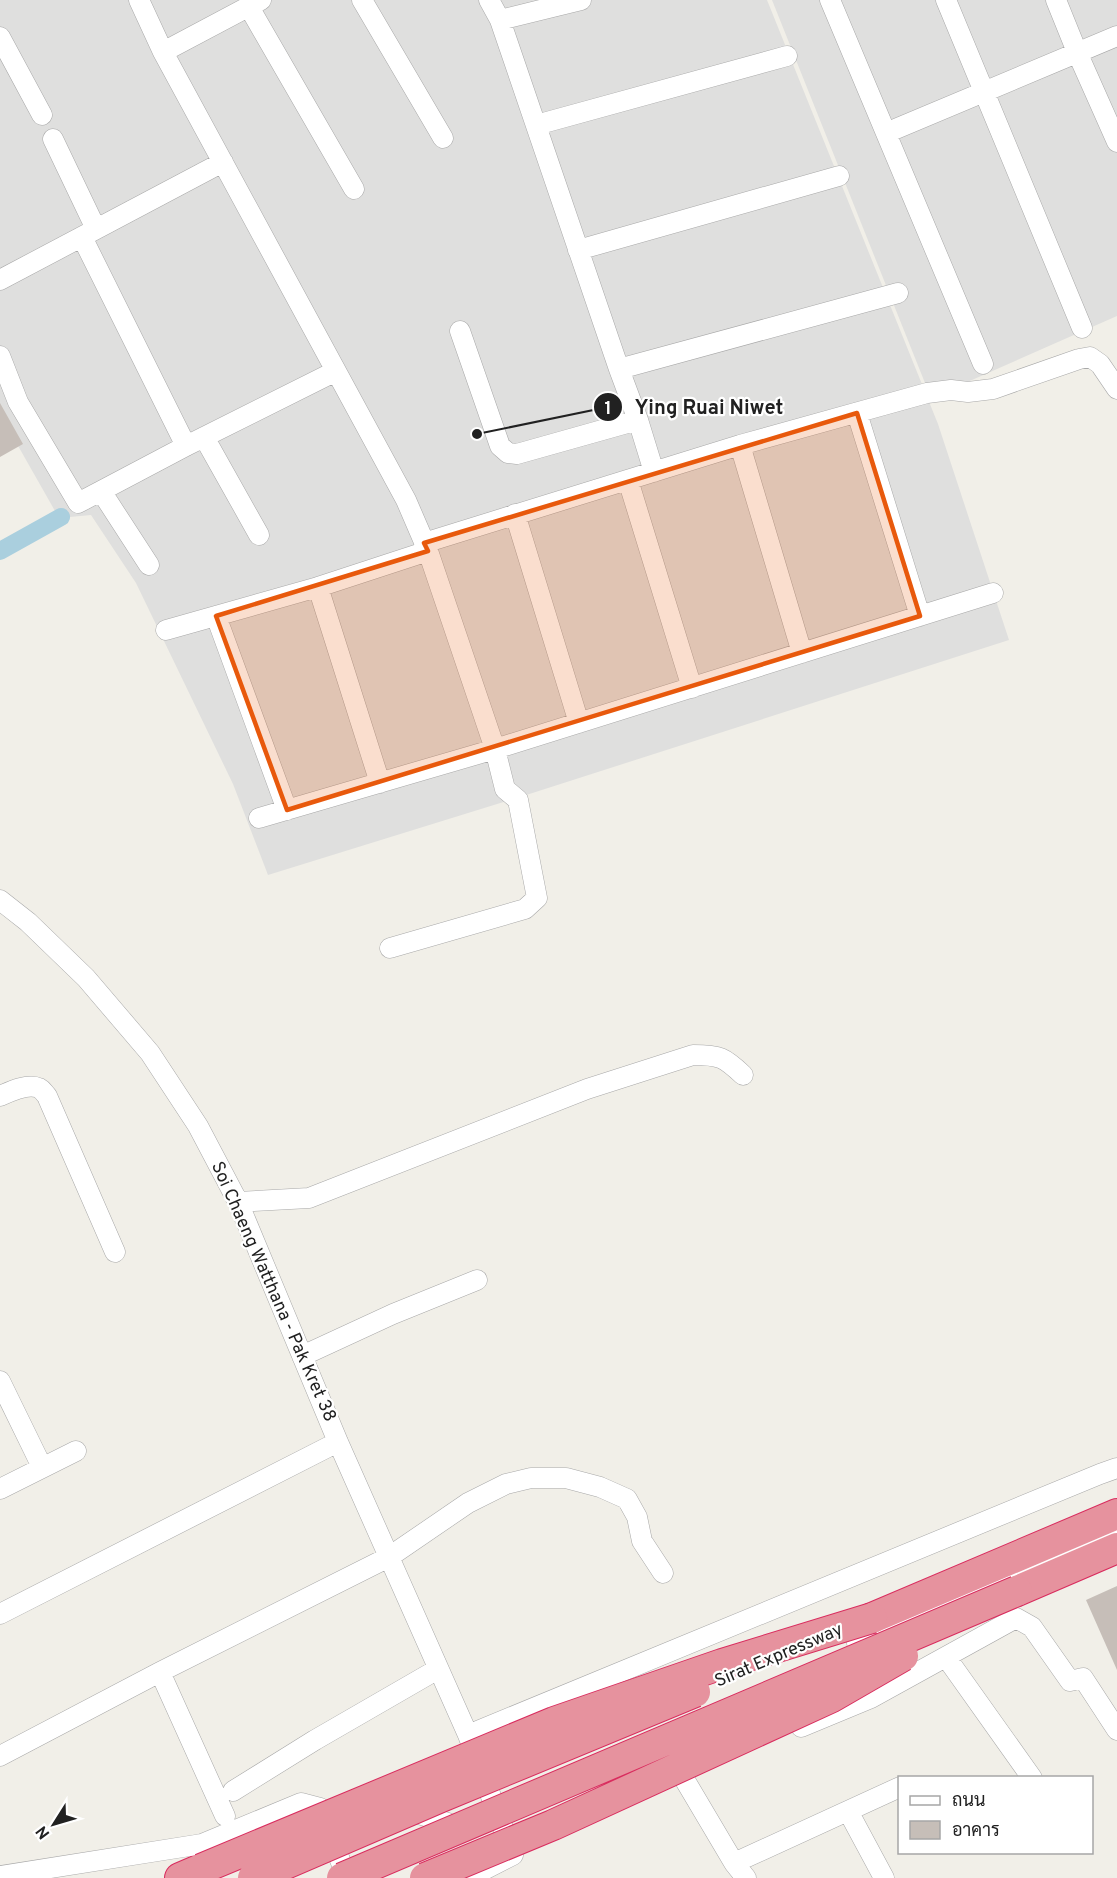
<svg xmlns="http://www.w3.org/2000/svg" width="1117" height="1878" font-family="Overpass,Sarabun,sans-serif">
<rect width="100%" height="100%" fill="#f1efe8"/>
<!-- residential -->
<path fill="#dfdfde" d="M 0,0 L 767,0 L 938,424 L 1009,640 L 520,797 L 268,875 L 233,784 L 136,583 L 91,515 L 59,518 L 17,444 L 0,406 Z
M 772,0 L 1117,0 L 1117,316 L 931,398 Z"/>
<g fill="none" stroke-linecap="round" stroke-linejoin="round">
<!-- canal -->
<path stroke="#aacfde" stroke-width="18" d="M 0,551 L 61,517"/>
</g>
<!-- building -->
<path fill="#c6beb8" d="M 0,403 L 23,444 L 0,457 Z
M 1117,1586 L 1117,1670 L 1086,1600 Z"/>
<g fill="none" stroke-linecap="round" stroke-linejoin="round">
<defs>
<path id="minor" d="M 139,0 L 163,52 L 406,500 L 428,551 L 495,749 L 505,789 L 518,800 L 537,898 L 525,909 L 390,948
M 362,0 L 443,138
M 489,0 L 500,20 L 619,369 L 638,420 L 654,472
M 830,0 L 983,364
M 946,0 L 1082,328
M 1056,0 L 1077,52 L 1117,142
M 249,7 L 354,189
M 500,20 L 581,0
M 0,37 L 42,115
M 163,52 L 261,0
M 536,125 L 787,56
M 886,133 L 1117,36
M 53,139 L 96,229
M 82,237 L 186,446
M 578,250 L 839,176
M 0,280 L 223,162
M 460,331 L 500,446 L 508,453 L 517,454 L 638,420
M 0,356 L 18,402 L 78,503 L 186,446 L 336,371
M 619,369 L 898,293
M 857,413 L 920,616
M 204,437 L 259,535
M 740,445 L 802,653
M 628,480 L 692,688
M 101,491 L 149,565
M 515,514 L 579,723
M 424,543 L 740,445 L 927,393 L 951,390 L 968,392 L 993,389 L 1079,359 L 1090,357 L 1100,364 L 1117,389
M 318,587 L 380,783
M 216,616 L 287,810
M 166,630 L 318,587 L 428,551
M 259,818 L 495,749 L 993,593
M 0,900 L 28,922 L 86,978 L 150,1053 L 198,1126 L 238,1202 L 338,1442 L 468,1735 L 513,1855 L 468,1878
M 0,1096 C 11,1091 28,1083 39,1088 C 43,1090 44,1093 47,1096 L 115,1252
M 238,1202 L 309,1198 L 587,1089 L 693,1055 C 720,1055 724,1057 743,1075
M 302,1356 L 393,1314 L 477,1280
M 0,1381 L 42,1467
M 0,1489 L 76,1451
M 0,1614 L 338,1442
M 857,1643 L 1117,1532
M 946,1657 L 1032,1778
M 160,1672 L 225,1816
M 801,1727 L 871,1698 L 1016,1618 L 1032,1627 L 1070,1681 L 1083,1678 L 1117,1730
M 468,1735 L 1100,1474 L 1117,1468
M 0,1756 L 160,1672 L 389,1557 L 468,1503 L 506,1484 L 531,1478 L 566,1478 L 600,1487 L 627,1499 L 637,1517 L 642,1541 L 663,1573
M 664,1769 L 670,1768 L 683,1777 L 734,1863 L 746,1878
M 233,1791 L 315,1740 L 438,1669
M 848,1811 L 884,1878
M 405,1813 L 412,1812 L 448,1823
M 734,1863 L 900,1787
M 0,1876 L 202,1844 L 301,1803 L 320,1808 L 347,1878"/>
<path id="highway" d="M 1017,1591 L 1117,1548
M 872,1618 L 1117,1514
M 180,1878 L 201,1869"/>
</defs>
<!-- minor casing -->
<use href="#minor" stroke="#a8a8a8" stroke-width="21"/>
<!-- highway casing -->
<use href="#highway" stroke="#d92c5e" stroke-width="32"/>
<!-- minor -->
<use href="#minor" stroke="#fff" stroke-width="20"/>
<!-- highway -->
<use href="#highway" stroke="#e6929e" stroke-width="30"/>
<defs>
<path id="highway-bridge" d="M 201,1869 L 554,1722 L 722,1664 L 872,1618
M 253,1878 L 441,1797 L 695,1692
M 342,1878 L 1017,1591
M 425,1878 L 553,1825 L 832,1697 L 903,1656"/>
</defs>
<!-- highway-bridge casing -->
<use href="#highway-bridge" stroke="#d92c5e" stroke-width="32" stroke-linecap="butt"/>
<!-- highway-bridge -->
<use href="#highway-bridge" stroke="#e6929e" stroke-width="30"/>
</g>
<!-- marked area -->
<path fill="#e8590c" fill-opacity="0.2" stroke="#e8590c" stroke-width="4.5" stroke-linejoin="round" d="M 857,413 L 920,616 L 287,810 L 216,616 L 428,551 L 424,543 Z"/>
<g text-anchor="middle" dominant-baseline="central" stroke-width="4.5" stroke-linejoin="round" paint-order="stroke">
<!-- street labels -->
<g font-size="18" fill="#212121" stroke="#fff">
<text transform="translate(273 1292) rotate(66)">Soi Chaeng Watthana - Pak Kret 38</text>
<text transform="translate(779 1656) rotate(-23)">Sirat Expressway</text>
</g>
</g>
<!-- callouts -->
<path fill="none" stroke="#212121" stroke-width="2" d="M477 434L608 407"/>
<g fill="#212121" stroke="#fff" stroke-width="2">
<circle cx="477" cy="434" r="6"/>
<circle cx="608" cy="407" r="15"/>
</g>
<g font-size="18" text-anchor="middle" font-weight="bold" fill="#fff">
<text x="608" y="414">1</text>
</g>
<g font-size="20" text-anchor="middle" font-weight="bold" fill="#212121" stroke="#fff" stroke-width="4.5" stroke-linejoin="round" paint-order="stroke">
<text x="709" y="414">Ying Ruai Niwet</text>
</g>
<!-- legend -->
<rect x="898" y="1776" width="195" height="78" fill="#ffffff" stroke="#a6a6a6" stroke-width="1.5"/>
<rect x="910" y="1796" width="30" height="9" fill="#ffffff" stroke="#a6a6a6" stroke-width="1.5"/>
<text x="952" y="1806" font-size="18" fill="#212121">ถนน</text>
<rect x="910" y="1821" width="30" height="18" fill="#c6beb8" stroke="#a6a6a6" stroke-width="1.5"/>
<text x="952" y="1836" font-size="18" fill="#212121">อาคาร</text>
<!-- north arrow -->
<g transform="translate(54 1824) rotate(233)" stroke="#ffffff" stroke-width="4.5" paint-order="stroke">
<path d="M0-4.5L10 22L0 15L-10 22Z" fill="#212121"/>
<text y="-9" font-size="16" font-weight="bold" text-anchor="middle" fill="#212121">N</text>
</g>
</svg>
